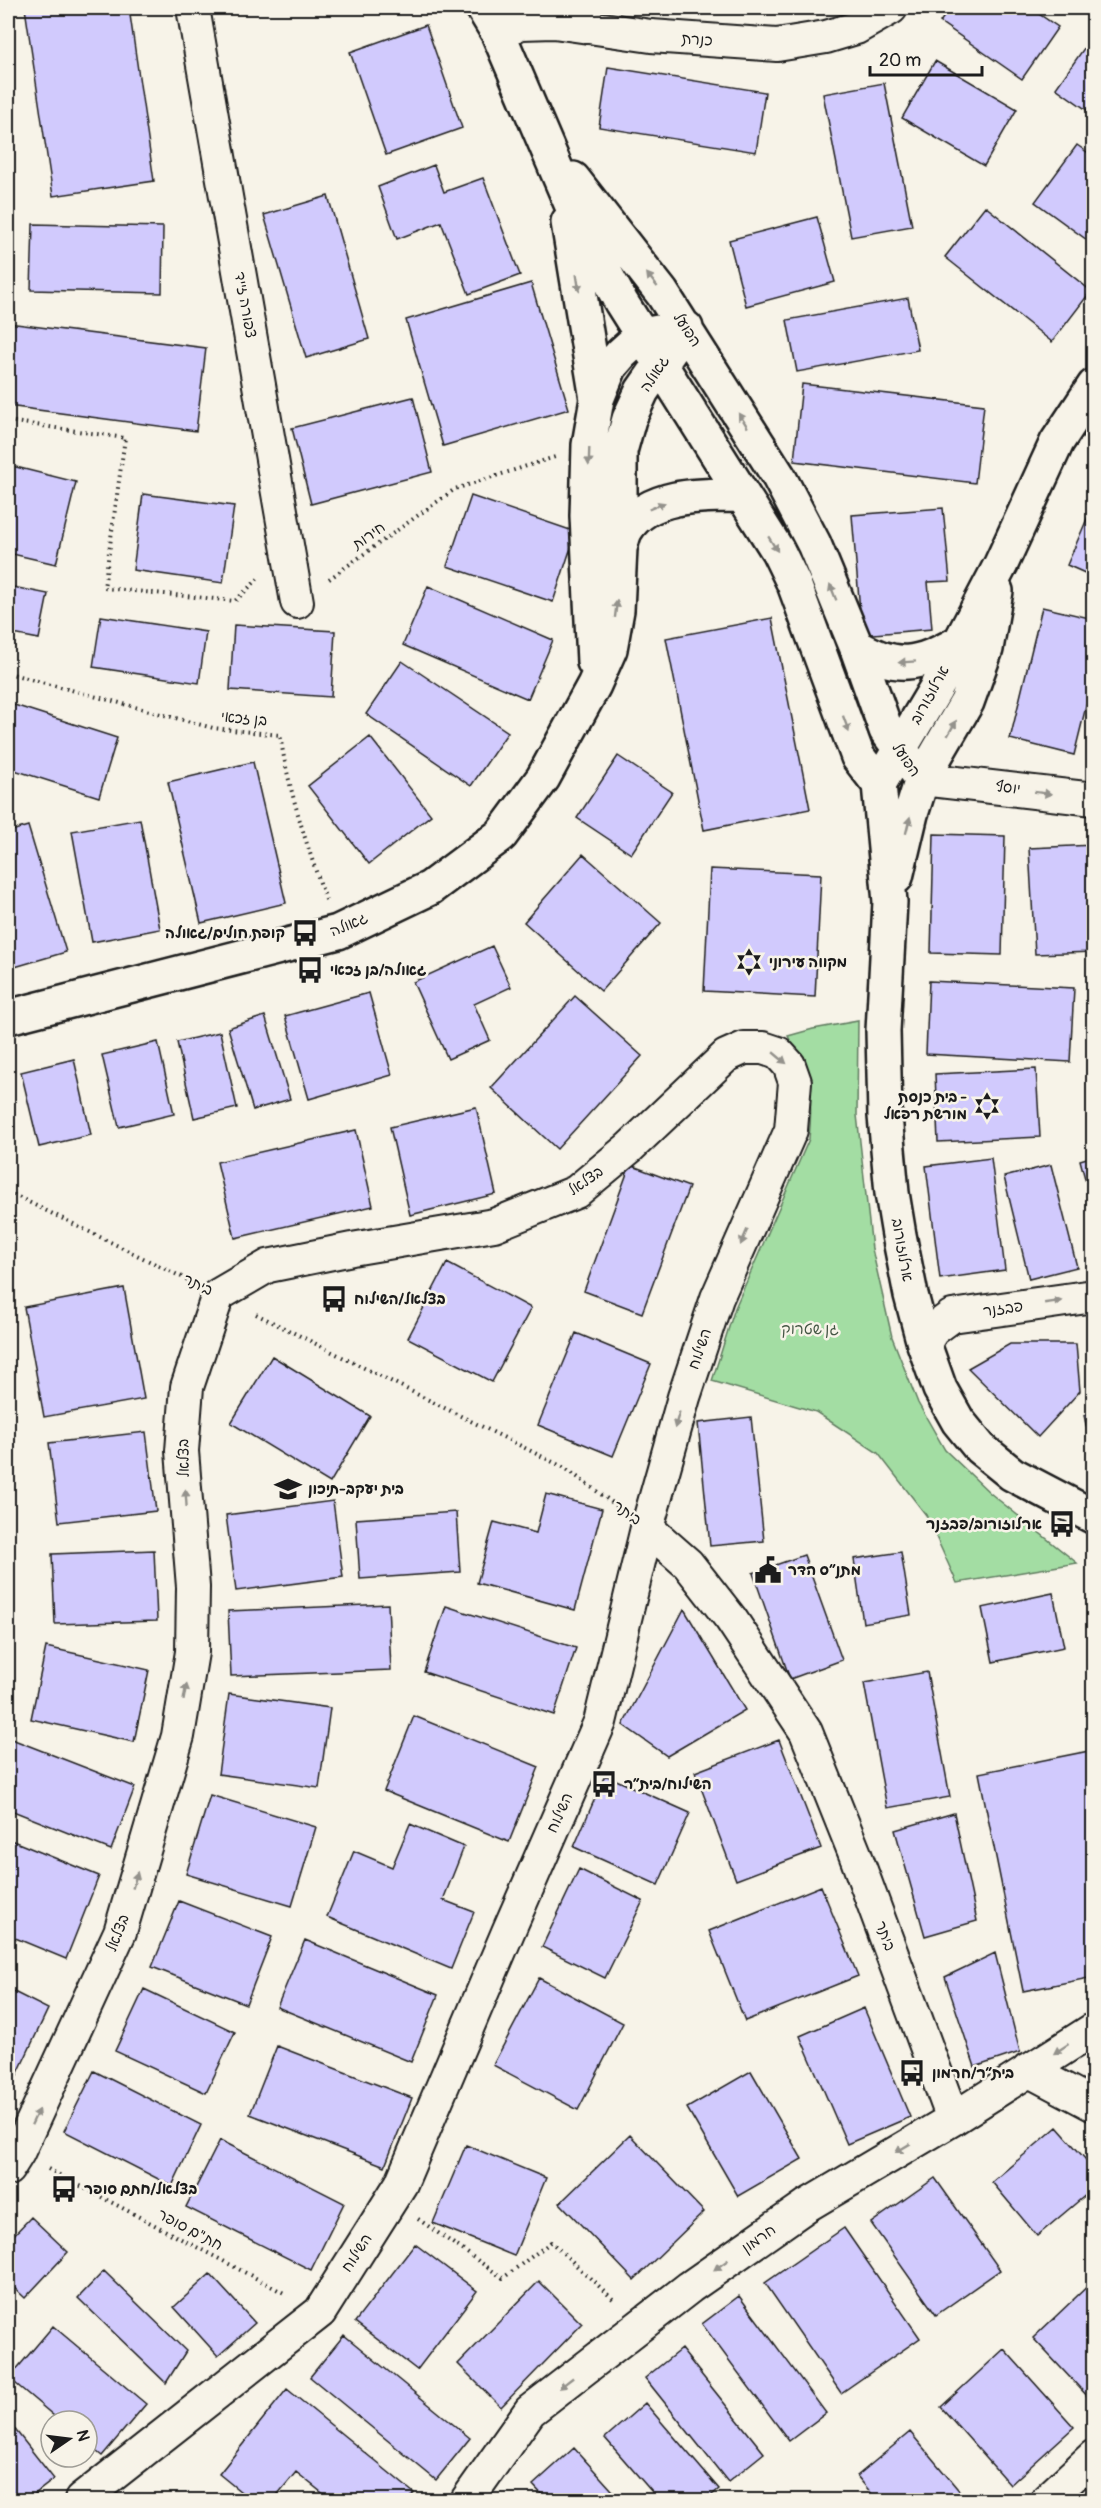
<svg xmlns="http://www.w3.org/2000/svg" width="1101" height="2508" font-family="Pangolin,'Playpen Sans Hebrew',sans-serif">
<rect width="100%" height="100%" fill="#f7f3e8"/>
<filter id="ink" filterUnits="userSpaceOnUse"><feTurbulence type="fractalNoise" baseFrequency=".0167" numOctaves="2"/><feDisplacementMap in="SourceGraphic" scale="12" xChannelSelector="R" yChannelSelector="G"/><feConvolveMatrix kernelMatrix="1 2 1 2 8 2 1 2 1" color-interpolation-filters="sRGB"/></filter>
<g filter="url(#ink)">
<!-- green -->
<path fill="#a3dda3" stroke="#607c60" stroke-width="1.5" d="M 858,1021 L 857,1115 L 872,1249 L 892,1337 L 918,1403 L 945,1450 L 990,1493 L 1077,1563 L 957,1583 L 926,1515 L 878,1453 L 816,1412 L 712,1381 L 735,1308 L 809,1139 C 814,1092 809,1078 788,1036 L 813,1029 Z"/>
<!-- building -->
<path fill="#d1cafd" stroke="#1c1c1c" stroke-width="1.5" d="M 25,8 L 129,8 L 154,181 L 53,196 Z
M 950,8 L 1030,8 L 1058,27 L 1022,79 L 940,22 Z
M 426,25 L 462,128 L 386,155 L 350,52 Z
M 1094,34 L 1094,115 L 1056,88 Z
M 935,61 L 1017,109 L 984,166 L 902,118 Z
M 608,67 L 765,92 L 756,152 L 599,127 Z
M 884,83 L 912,226 L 851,237 L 823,94 Z
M 1077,145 L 1094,157 L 1094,245 L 1035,202 Z
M 434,165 L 444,192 L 483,178 L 520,275 L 469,294 L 441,222 L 397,239 L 378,187 Z
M 328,196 L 369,339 L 306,358 L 264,215 Z
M 985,206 L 1091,291 L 1052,342 L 945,257 Z
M 817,217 L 835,282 L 746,306 L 729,240 Z
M 33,224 L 163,227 L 162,293 L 31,290 Z
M 531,283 L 569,409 L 443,446 L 406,320 Z
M 908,298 L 918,350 L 797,372 L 787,320 Z
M 8,323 L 206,348 L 196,431 L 8,406 Z
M 802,384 L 984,405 L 975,483 L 794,461 Z
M 413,397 L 432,472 L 311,504 L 292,428 Z
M 8,465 L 76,482 L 56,564 L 8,553 Z
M 143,494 L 234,506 L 223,583 L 133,570 Z
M 471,496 L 576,532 L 553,602 L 447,566 Z
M 1093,505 L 1094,506 L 1094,577 L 1067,565 Z
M 943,508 L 950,581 L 928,582 L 932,629 L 862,635 L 852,515 Z
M 8,586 L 48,594 L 39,639 L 8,633 Z
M 428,586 L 553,640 L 528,699 L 403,645 Z
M 1042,607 L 1094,619 L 1094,674 L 1074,755 L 1010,739 Z
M 101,616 L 206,632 L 199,683 L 93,667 Z
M 772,618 L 810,809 L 704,830 L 666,638 Z
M 234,625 L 335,631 L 331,697 L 230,690 Z
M 402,661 L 508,732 L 471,786 L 366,714 Z
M 8,703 L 117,738 L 99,797 L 8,768 Z
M 370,737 L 431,815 L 369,864 L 308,786 Z
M 618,756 L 672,792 L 631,854 L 577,818 Z
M 253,762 L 286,903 L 201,923 L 168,782 Z
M 140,819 L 160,929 L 92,942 L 72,831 Z
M 28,826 L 66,952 L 8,969 L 8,832 Z
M 934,834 L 1005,836 L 1002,955 L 931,953 Z
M 1094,845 L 1094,952 L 1035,954 L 1029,848 Z
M 583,854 L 661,923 L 601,991 L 524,922 Z
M 710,869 L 821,874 L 815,997 L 704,991 Z
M 492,946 L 511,987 L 474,1004 L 490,1040 L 448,1059 L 413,982 Z
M 929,981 L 1074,988 L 1070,1062 L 926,1054 Z
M 369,993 L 392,1075 L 309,1099 L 285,1016 Z
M 575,996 L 642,1056 L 557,1149 L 491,1088 Z
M 265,1016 L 290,1099 L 253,1110 L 228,1028 Z
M 220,1032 L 237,1108 L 194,1118 L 177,1042 Z
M 158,1042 L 174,1114 L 119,1127 L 102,1055 Z
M 74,1059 L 91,1135 L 39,1147 L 21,1072 Z
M 1036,1069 L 1040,1137 L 938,1142 L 935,1074 Z
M 476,1107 L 496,1194 L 410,1215 L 390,1127 Z
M 356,1130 L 373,1206 L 235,1238 L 217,1162 Z
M 1094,1156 L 1094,1212 L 1080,1160 Z
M 991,1158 L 1005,1270 L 940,1279 L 926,1166 Z
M 630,1165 L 689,1187 L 642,1313 L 584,1291 Z
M 1051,1165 L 1077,1267 L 1029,1279 L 1004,1177 Z
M 447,1263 L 531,1308 L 492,1382 L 408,1338 Z
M 124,1288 L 144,1399 L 44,1417 L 24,1307 Z
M 576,1333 L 651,1364 L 613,1456 L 538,1425 Z
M 1010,1344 L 1076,1344 L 1080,1391 L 1038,1437 L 968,1368 Z
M 272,1356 L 370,1416 L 330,1483 L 231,1423 Z
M 1094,1413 L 1094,1458 L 1093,1458 L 1084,1415 Z
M 751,1417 L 764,1541 L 710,1546 L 698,1423 Z
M 146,1432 L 156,1511 L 59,1522 L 49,1443 Z
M 546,1494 L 602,1509 L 575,1610 L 477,1583 L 494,1522 L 536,1533 Z
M 333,1501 L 343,1577 L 236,1591 L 226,1515 Z
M 456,1512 L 460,1572 L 360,1579 L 356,1519 Z
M 154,1550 L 157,1621 L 55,1624 L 52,1554 Z
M 901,1552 L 911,1615 L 863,1623 L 854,1559 Z
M 804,1555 L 842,1660 L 790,1679 L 753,1573 Z
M 1053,1593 L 1064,1647 L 993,1662 L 982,1608 Z
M 388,1604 L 391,1670 L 231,1676 L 228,1611 Z
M 446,1606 L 576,1648 L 554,1715 L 424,1672 Z
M 684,1609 L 745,1710 L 667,1756 L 623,1725 Z
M 46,1647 L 149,1670 L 134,1742 L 31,1719 Z
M 927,1672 L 950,1797 L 887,1808 L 864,1683 Z
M 229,1694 L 330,1708 L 319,1788 L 218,1774 Z
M 414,1716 L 539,1767 L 509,1842 L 384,1791 Z
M 9,1738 L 135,1787 L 111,1850 L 8,1809 Z
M 779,1740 L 821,1848 L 736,1880 L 695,1772 Z
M 1094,1750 L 1094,1977 L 1023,1991 L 979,1773 Z
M 605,1775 L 690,1813 L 658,1885 L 574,1847 Z
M 210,1795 L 316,1827 L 292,1906 L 186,1874 Z
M 954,1813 L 977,1921 L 925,1936 L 895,1830 Z
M 410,1824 L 464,1847 L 443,1900 L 474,1912 L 451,1969 L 327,1917 L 354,1851 L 392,1867 Z
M 8,1839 L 99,1876 L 66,1959 L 8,1935 Z
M 579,1869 L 643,1901 L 605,1978 L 542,1947 Z
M 821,1886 L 858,1976 L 745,2021 L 709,1931 Z
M 179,1901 L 272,1937 L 246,2004 L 152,1967 Z
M 305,1940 L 438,1995 L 411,2062 L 277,2007 Z
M 995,1953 L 1020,2052 L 975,2067 L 945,1977 Z
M 539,1978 L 623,2023 L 578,2110 L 493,2065 Z
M 8,1989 L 48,2009 L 8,2094 Z
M 144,1989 L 235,2032 L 206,2093 L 115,2051 Z
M 864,2008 L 910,2117 L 847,2144 L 800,2036 Z
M 277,2046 L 412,2098 L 385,2166 L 250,2114 Z
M 94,2071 L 201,2125 L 172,2186 L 64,2131 Z
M 751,2071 L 802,2159 L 738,2196 L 687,2108 Z
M 1057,2127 L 1094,2169 L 1094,2188 L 1037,2236 L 992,2182 Z
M 630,2135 L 704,2212 L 634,2280 L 560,2203 Z
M 220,2140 L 344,2203 L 311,2270 L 186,2207 Z
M 466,2145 L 546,2178 L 514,2256 L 433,2223 Z
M 935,2178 L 1000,2270 L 936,2315 L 871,2223 Z
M 31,2217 L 68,2252 L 25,2298 L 8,2282 L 8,2241 Z
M 844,2228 L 920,2338 L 841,2393 L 765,2283 Z
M 415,2244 L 477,2291 L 417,2370 L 355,2322 Z
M 104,2271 L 186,2351 L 166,2383 L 78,2298 Z
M 210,2274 L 255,2323 L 218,2356 L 174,2307 Z
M 1094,2280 L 1094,2400 L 1092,2401 L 1033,2338 Z
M 539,2281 L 582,2324 L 501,2407 L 458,2364 Z
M 739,2296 L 826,2413 L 789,2441 L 702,2324 Z
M 53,2326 L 146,2404 L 102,2456 L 87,2444 L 87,2421 L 60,2421 L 9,2378 Z
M 344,2335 L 470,2438 L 436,2480 L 310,2377 Z
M 681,2349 L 764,2453 L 728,2482 L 645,2378 Z
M 1004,2349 L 1074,2427 L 1010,2485 L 941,2407 Z
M 287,2389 L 414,2493 L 408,2500 L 331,2500 L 296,2472 L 273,2500 L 251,2500 L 219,2474 Z
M 645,2403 L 719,2489 L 706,2500 L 659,2500 L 605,2438 Z
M 13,2427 L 54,2479 L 27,2500 L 8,2500 L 8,2431 Z
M 910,2432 L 967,2500 L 877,2500 L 857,2476 Z
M 574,2448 L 621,2500 L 547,2500 L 533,2485 Z"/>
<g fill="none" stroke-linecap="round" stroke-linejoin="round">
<defs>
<path id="minor" d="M 193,8 L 297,602
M 498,33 L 521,23 L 554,22 L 651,36 L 777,45 L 826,37 L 856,28 L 891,8
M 922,779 L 1094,799
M 924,1344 L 933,1330 L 952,1316 L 1094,1296
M 647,1528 L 688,1564 L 731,1619 L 806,1732 L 855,1854 L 953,2119
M 1028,2070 L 1094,2105
M 8,2169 L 18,2153 L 120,1932 L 178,1736 L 192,1652 L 193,1587 L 182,1451 L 187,1387 L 218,1295 L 268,1266 L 352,1249 L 494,1225 L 576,1192 L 629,1148 L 726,1056 L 744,1048 L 763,1048 L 778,1053 L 789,1065 L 795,1082 L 791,1130 L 717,1298 L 684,1397 L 647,1528 L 600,1722 L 508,1932 L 401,2184 L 320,2312 L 81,2500
M 467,2500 L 530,2411 L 690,2287 L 806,2206 L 953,2119 L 1094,2029
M 1047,2500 L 1094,2456"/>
<path id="tertiary" d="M 483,8 L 498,33 L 584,234 L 621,302 L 778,551 L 794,584 L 858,757 L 879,784
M 573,179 L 662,293 L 779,477 L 814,544 L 856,646 L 886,730 L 922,779
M 568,222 L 597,399
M 1094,386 L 1057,442 L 1001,564 L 935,690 L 879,784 L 890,902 L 883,1031 L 885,1116 L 892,1193 L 899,1235 L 911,1295 L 924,1344 L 940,1389 L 958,1421 L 980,1448 L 1012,1474 L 1094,1517
M 620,548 C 622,542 623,535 626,530 C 648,493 704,495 741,495
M 856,646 C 896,670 918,666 958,643
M 594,662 L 587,516 L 589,445 L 597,399 L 610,367 L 621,354 L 642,335 L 664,331
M 896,877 L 911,814 L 922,779 L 967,702 L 986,649 L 996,591
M 8,1017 L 338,932 L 430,888 L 501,835 L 543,778 L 594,685 L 610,649 L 617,610 L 620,548 L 620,451 L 629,419 L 642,391 L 686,328"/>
</defs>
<!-- minor casing -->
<use href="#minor" stroke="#1c1c1c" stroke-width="36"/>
<!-- tertiary casing -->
<use href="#tertiary" stroke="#1c1c1c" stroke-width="38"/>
<!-- path -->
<path stroke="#1c1c1c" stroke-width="4" stroke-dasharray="1.5 4.5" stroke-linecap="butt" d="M 8,421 L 125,438 L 104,588 L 235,601 L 258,579
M 329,579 L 455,489 L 555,457
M 8,673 L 213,728 L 280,735 C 289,792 307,846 326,900
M 8,1192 L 188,1280
M 256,1314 L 565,1468 L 617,1506
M 48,2169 L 286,2294
M 418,2219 L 503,2278 L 551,2242 L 615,2301"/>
<!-- minor -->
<use href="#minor" stroke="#f7f3e8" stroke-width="32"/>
<!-- tertiary -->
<use href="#tertiary" stroke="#f7f3e8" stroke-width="33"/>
</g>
<!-- one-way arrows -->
<defs><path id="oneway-solid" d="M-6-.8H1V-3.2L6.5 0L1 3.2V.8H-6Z" transform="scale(1.5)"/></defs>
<g fill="#94928c">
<use href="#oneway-solid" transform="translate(652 280) rotate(-128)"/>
<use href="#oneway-solid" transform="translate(578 283) rotate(81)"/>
<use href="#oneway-solid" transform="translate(743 420) rotate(-122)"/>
<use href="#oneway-solid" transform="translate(589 457) rotate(92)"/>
<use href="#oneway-solid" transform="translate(657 506) rotate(-23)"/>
<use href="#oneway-solid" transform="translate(773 544) rotate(58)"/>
<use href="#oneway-solid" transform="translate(833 592) rotate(-112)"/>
<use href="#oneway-solid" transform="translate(616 609) rotate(-83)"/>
<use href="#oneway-solid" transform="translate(907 662) rotate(176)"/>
<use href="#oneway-solid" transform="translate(846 724) rotate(70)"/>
<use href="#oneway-solid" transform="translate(952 728) rotate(-60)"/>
<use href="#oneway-solid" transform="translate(1043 793) rotate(7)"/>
<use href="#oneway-solid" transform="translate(908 825) rotate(-76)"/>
<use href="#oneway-solid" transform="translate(780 1058) rotate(40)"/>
<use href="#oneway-solid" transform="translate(744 1237) rotate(114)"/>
<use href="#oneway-solid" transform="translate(1053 1302) rotate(-8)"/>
<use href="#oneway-solid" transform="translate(677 1420) rotate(106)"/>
<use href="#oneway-solid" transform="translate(186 1498) rotate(-94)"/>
<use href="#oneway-solid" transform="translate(185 1692) rotate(-80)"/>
<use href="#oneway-solid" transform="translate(135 1880) rotate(-74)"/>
<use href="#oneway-solid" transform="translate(1061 2049) rotate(147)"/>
<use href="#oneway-solid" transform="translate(35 2117) rotate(-65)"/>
<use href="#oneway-solid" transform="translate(903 2148) rotate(149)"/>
<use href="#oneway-solid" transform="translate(721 2265) rotate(145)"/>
<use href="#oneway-solid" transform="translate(566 2383) rotate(142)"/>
</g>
</g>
<!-- icons -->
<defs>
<symbol id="bus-bare" viewBox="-9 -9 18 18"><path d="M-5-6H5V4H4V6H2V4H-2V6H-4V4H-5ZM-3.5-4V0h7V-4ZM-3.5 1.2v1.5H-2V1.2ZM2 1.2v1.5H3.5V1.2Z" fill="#1c1c1c" stroke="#f7f3e8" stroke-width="2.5" paint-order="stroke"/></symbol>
<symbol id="synagogue-bare" viewBox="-9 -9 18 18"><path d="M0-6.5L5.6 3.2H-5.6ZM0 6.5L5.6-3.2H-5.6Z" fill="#1c1c1c" stroke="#f7f3e8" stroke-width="2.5" paint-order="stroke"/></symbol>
<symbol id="school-bare" viewBox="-9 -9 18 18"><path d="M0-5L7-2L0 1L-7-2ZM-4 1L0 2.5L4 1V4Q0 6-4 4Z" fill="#1c1c1c" stroke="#f7f3e8" stroke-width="2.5" paint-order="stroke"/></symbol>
<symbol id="civic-bare" viewBox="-9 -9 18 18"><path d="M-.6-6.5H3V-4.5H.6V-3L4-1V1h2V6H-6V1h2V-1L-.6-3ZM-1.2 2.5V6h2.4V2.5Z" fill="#1c1c1c" stroke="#f7f3e8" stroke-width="2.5" paint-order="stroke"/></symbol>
</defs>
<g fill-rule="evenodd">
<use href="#bus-bare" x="286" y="914" width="38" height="38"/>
<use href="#synagogue-bare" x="730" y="943" width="38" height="38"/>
<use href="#bus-bare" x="291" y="951" width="38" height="38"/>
<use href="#synagogue-bare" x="968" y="1087" width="38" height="38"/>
<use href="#bus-bare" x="315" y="1280" width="38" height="38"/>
<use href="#school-bare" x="269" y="1470" width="38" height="38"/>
<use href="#bus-bare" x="1043" y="1505" width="38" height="38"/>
<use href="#civic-bare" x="749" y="1551" width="38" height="38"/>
<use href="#bus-bare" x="585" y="1765" width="38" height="38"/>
<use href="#bus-bare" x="893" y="2054" width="38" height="38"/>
<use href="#bus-bare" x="45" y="2170" width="38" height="38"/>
</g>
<g text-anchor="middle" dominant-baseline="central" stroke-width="5" stroke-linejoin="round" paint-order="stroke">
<!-- street labels -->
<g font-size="15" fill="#1c1c1c" stroke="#f7f3e8">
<text transform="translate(697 40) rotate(5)">כנרת</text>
<text transform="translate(245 305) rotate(80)">צפורה זייד</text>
<text transform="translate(687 330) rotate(57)">הפועל</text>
<text transform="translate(655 374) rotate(-57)">גאולה</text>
<text transform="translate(369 536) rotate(-35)">חירות</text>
<text transform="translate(930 695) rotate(-61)">ארלוזורוב</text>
<text transform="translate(244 719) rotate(5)">בן זכאי</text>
<text transform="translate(906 760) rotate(56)">הפועל</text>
<text transform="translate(1008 788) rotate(7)">יוסף</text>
<text transform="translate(349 925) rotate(-23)">גאולה</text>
<text transform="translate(586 1181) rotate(-35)">בצלאל</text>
<text transform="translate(902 1250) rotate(80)">ארלוזורוב</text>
<text transform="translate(198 1285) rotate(26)">ביתר</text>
<text transform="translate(1003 1309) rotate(-8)">פבזנר</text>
<text transform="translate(700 1349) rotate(-71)">השילוח</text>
<text transform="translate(184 1458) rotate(-91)">בצלאל</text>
<text transform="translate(627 1513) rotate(36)">ביתר</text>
<text transform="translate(560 1813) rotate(-66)">השילוח</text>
<text transform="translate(118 1933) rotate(-69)">בצלאל</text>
<text transform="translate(885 1936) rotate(70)">ביתר</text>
<text transform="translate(190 2230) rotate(28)">חת"ם סופר</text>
<text transform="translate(759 2239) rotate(-35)">חרמון</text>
<text transform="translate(357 2253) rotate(-57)">השילוח</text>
</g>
<!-- poi labels -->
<g font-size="15" font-weight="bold" fill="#1c1c1c" stroke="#f7f3e8" text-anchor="start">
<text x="285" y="933" text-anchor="end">קופת חולים/גאולה</text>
<text x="769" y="962">מקווה עירוני</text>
<text x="330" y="970">גאולה/בן זכאי</text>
<text x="967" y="1097" text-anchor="end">בית כנסת -<tspan x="967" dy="17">מורשת רפאל</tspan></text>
<text x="354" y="1299">בצלאל/השילוח</text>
<text x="308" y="1489">בית יעקב-תיכון</text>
<text x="1042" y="1524" text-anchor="end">ארלוזורוב/פבזנר</text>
<text x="788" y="1570">מתנ״ס הדר</text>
<text x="624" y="1784">השילוח/בית״ר</text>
<text x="932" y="2073">בית״ר/חרמון</text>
<text x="84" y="2189">בצלאל/חתם סופר</text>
</g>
<!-- park labels -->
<g font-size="15" fill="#445644" stroke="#f7f3e8">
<text x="810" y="1329">גן שטרוק</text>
</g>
</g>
<!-- margin -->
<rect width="1101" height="2508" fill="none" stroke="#f7f3e8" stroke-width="30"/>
<rect x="15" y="15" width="1071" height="2478" fill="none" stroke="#1c1c1c" stroke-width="2" filter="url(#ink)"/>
<!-- north arrow -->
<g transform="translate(69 2439) rotate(76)"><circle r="28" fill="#f7f3e8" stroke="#9f9d96" stroke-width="1.5"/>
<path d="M0-4.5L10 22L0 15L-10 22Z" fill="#1c1c1c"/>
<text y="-9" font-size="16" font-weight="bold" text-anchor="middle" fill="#1c1c1c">N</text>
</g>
<!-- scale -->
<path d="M870 66v9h112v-9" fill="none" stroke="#1c1c1c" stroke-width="3"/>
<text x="879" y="66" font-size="18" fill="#1c1c1c" stroke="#f7f3e8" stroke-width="4.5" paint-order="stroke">20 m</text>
</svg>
